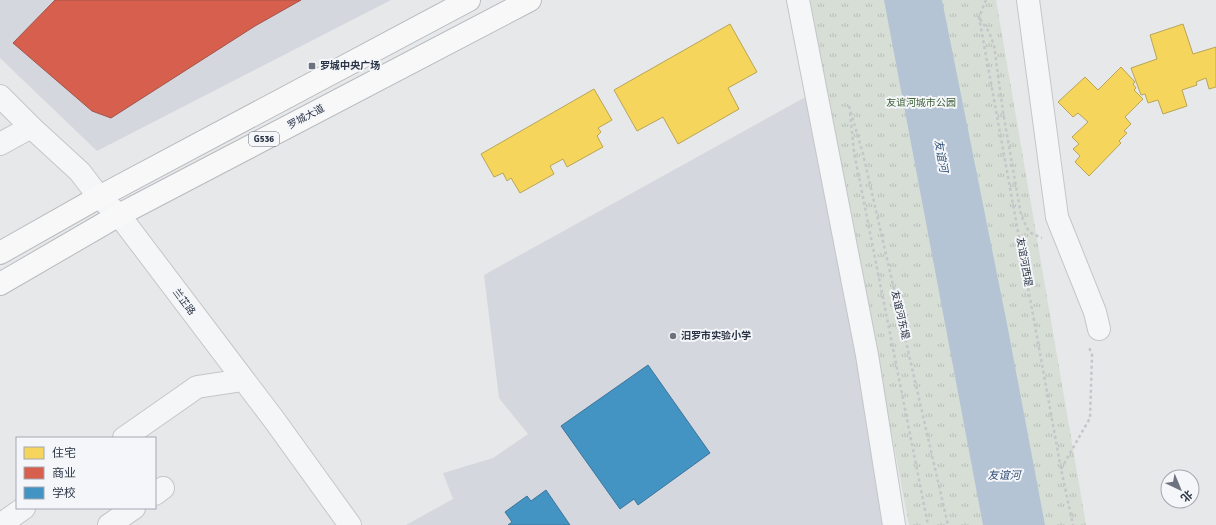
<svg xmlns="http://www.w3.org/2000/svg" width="1216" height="525" font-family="Signika,'Noto Sans SC',sans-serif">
<defs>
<pattern id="grass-tufts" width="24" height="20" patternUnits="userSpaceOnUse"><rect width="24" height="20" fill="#d6ded6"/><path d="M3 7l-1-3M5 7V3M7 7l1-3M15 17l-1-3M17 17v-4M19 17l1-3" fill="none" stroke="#b8bfb9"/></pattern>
</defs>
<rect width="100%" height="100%" fill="#e6e8ea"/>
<!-- built -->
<path fill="#d4d7dd" d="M 0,0 L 391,0 L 97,151 L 0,58 Z
M 811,94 L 890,525 L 406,525 L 453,499 L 443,473 L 493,458 L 528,434 L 499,398 L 484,275 Z"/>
<!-- grass -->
<path fill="url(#grass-tufts)" d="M 809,0 L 996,0 L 1086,525 L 909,525 Z"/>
<!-- water -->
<path fill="#b4c4d5" d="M 884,0 L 942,0 L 1007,324 L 1045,525 L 983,525 Z"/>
<!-- homes -->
<path fill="#f6d55c" stroke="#b9a555" d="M 730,24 L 757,72 L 728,88 L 739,109 L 678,144 L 663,117 L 637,131 L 614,90 Z
M 1183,24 L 1193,54 L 1216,47 L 1216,87 L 1209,89 L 1206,78 L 1196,82 L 1197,85 L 1182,90 L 1187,106 L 1163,114 L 1158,100 L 1148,103 L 1145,94 L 1141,95 L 1131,68 L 1157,59 L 1150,35 Z
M 1121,67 L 1135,82 L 1133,84 L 1136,88 L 1134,90 L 1143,99 L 1125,117 L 1131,124 L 1124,131 L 1127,133 L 1119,141 L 1121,143 L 1089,176 L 1075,162 L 1080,156 L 1073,149 L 1079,144 L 1072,137 L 1088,122 L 1078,113 L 1073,117 L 1058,102 L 1085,77 L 1098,90 Z
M 594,89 L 612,120 L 598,128 L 601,132 L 597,136 L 603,147 L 567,167 L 563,159 L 550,166 L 554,174 L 520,193 L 511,178 L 507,181 L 503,173 L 494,177 L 481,154 Z"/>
<!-- shops -->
<path fill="#d6604d" stroke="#a3534b" d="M 55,0 L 301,0 L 255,26 L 111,118 L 92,111 L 13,43 Z"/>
<!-- schools -->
<path fill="#4393c3" stroke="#3c769d" d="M 648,365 L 710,453 L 638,505 L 634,499 L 620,509 L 561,426 Z
M 546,490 L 570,525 L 508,525 L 512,522 L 505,512 L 527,496 L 531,501 Z"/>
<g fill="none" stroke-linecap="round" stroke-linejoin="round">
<defs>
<path id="minor" d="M 798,0 L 867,355 L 894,525
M 1028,0 L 1057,217 L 1095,312 L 1099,329
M 0,144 L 31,127
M 124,438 L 197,387 L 243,380
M 155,494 L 163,488
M 0,525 L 24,508
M 109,525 L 134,508"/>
<path id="tertiary" d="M 0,96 L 31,127 L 80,172 L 99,197 L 119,215 L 275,421 L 350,525"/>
<path id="trunk" d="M 0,253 L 99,197 L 469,0
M 0,284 L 119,215 L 530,0"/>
</defs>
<!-- minor casing -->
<use href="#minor" stroke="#c4c6c8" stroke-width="24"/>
<!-- tertiary casing -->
<use href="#tertiary" stroke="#c4c6c8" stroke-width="24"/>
<!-- trunk casing -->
<use href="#trunk" stroke="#b8bbbf" stroke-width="24"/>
<!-- path -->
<path stroke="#c5c6ca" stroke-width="2.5" stroke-dasharray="3 3" stroke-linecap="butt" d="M 986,0 L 979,17 L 1061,469 L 1073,525
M 980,19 L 989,32 L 994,45 L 1003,112 L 1021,215 L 1029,232 L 1042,238
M 849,106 L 863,154 L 948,525
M 850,113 L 854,152 L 928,525
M 1061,469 L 1090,418 L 1092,355 L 1089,347"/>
<!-- minor -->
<use href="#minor" stroke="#f5f6f7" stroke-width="22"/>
<!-- tertiary -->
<use href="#tertiary" stroke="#f5f6f7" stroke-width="22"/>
<!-- trunk -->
<use href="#trunk" stroke="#f8f8f8" stroke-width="22"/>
</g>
<!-- markers -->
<g fill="#6c737f" stroke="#f4f6f9" stroke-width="1.5">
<rect x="308" y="62" width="8" height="8" rx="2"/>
<circle cx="673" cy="336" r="4"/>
</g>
<g text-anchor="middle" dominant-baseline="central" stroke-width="4" stroke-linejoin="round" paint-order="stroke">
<!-- shield labels -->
<rect fill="#f4f6f9" stroke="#676e7b" stroke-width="1" x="249" y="132" width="30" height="14" rx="3"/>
<g font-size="9" font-weight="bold" fill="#2b3445">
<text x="264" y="139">G536</text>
</g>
<!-- poi labels -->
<g font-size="10" font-weight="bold" fill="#2b3445" stroke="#f4f6f9" text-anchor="start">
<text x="320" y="66">罗城中央广场</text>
<text x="681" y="336">汨罗市实验小学</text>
</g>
<!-- park labels -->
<g font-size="10" fill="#3f6138" stroke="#f4f6f9">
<text x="921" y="103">友谊河城市公园</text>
</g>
<!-- street labels -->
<g font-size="10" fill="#2b3445" stroke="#f4f6f9">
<text transform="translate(306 117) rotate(-28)">罗城大道</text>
<text transform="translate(1024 262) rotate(80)">友谊河西堤</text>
<text transform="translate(184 302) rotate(53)">兰芷路</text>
<text transform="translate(900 315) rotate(77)">友谊河东堤</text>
</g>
<!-- water labels -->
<g font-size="11" font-style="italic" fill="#34527a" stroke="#f4f6f9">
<text transform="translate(941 156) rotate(80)">友谊河</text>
<text x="1004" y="475">友谊河</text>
</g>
</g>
<!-- legend -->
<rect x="16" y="437" width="140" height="72" fill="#f4f6f9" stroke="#a4a8b1"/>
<rect x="24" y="447" width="20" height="12" fill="#f6d55c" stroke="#a4a8b1"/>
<text x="52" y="457" font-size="12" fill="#2b3445">住宅</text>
<rect x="24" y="467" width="20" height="12" fill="#d6604d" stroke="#a4a8b1"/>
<text x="52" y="477" font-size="12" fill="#2b3445">商业</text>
<rect x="24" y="487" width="20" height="12" fill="#4393c3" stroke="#a4a8b1"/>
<text x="52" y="497" font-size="12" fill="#2b3445">学校</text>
<!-- north arrow -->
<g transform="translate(1180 489) rotate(136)"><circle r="19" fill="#f4f6f9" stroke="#a4a8b1"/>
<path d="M0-3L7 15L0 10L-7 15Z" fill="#6c737f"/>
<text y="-6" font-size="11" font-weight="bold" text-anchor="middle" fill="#2b3445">北</text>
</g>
</svg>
